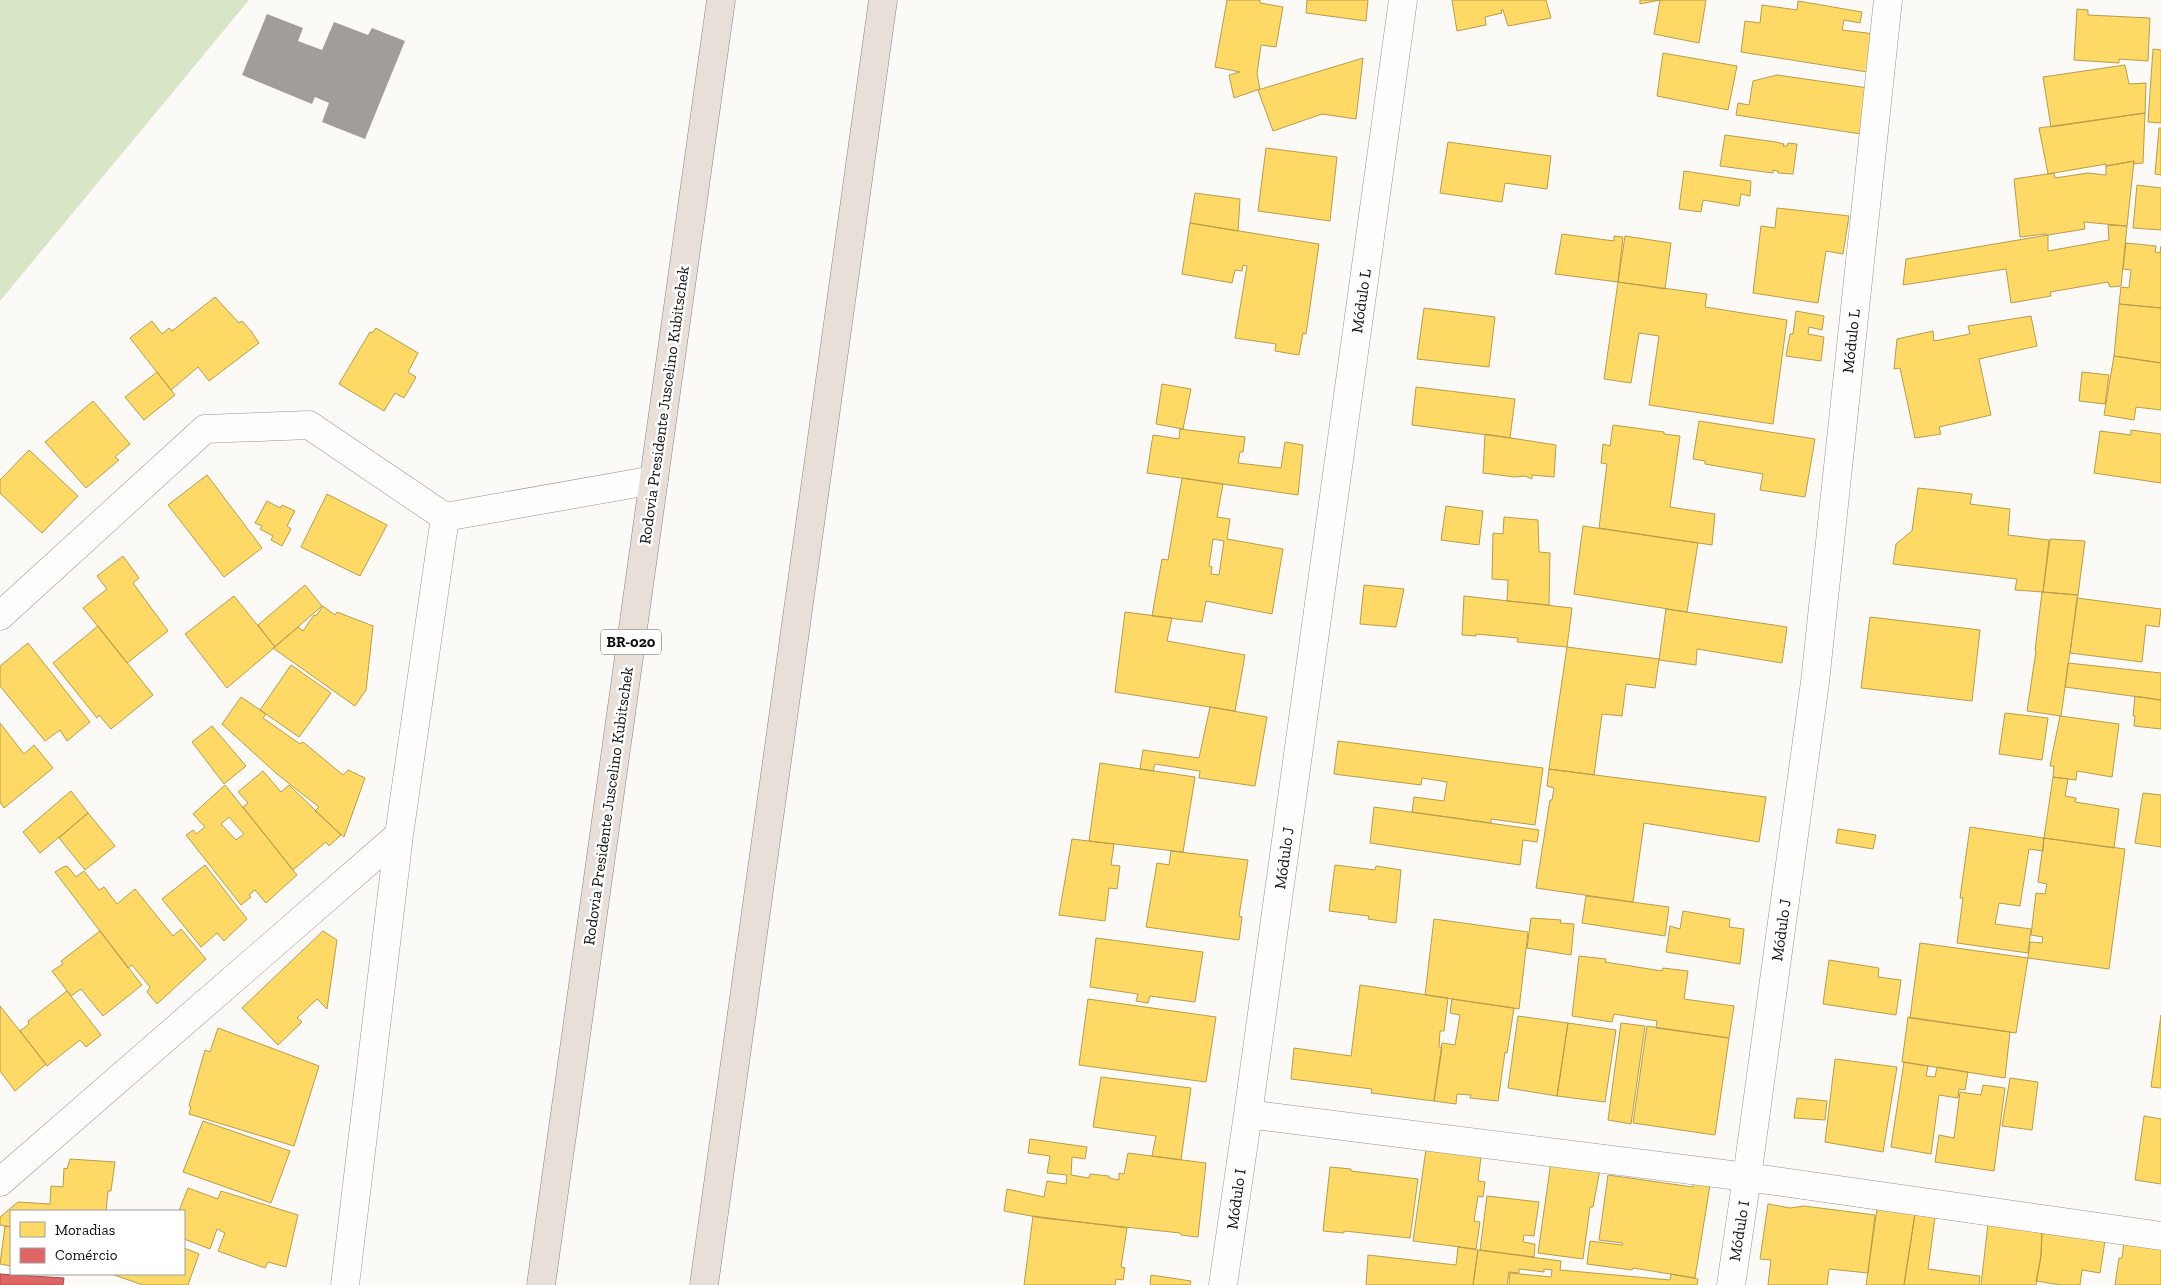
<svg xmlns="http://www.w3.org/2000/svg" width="2161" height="1285" font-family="'Zilla Slab',serif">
<rect width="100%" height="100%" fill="#fcfaf6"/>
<!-- forest -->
<path fill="#d9e5c7" d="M 0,0 L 249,0 L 0,301 Z"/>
<!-- homes -->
<path fill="#ffd966" stroke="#b79d4c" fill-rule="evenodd" d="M 1227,0 L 1260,0 L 1260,3 L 1283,7 L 1276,47 L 1261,45 L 1257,74 L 1260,89 L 1234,98 L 1229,75 L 1240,72 L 1215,67 Z
M 1307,0 L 1368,0 L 1366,21 L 1306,13 Z
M 1452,0 L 1546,0 L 1551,18 L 1508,26 L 1503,10 L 1501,10 L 1502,13 L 1485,17 L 1486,25 L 1457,31 Z
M 1640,0 L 1660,0 L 1640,4 Z
M 1660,0 L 1706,0 L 1699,43 L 1654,34 Z
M 1798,1 L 1862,12 L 1860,23 L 1844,20 L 1842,30 L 1875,34 L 1867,72 L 1741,52 L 1745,21 L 1760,23 L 1762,5 L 1797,10 Z
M 2077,9 L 2088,10 L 2088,15 L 2150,18 L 2148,61 L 2119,59 L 2119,63 L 2074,60 Z
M 2153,49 L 2161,50 L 2161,123 L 2148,122 Z
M 1663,53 L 1737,66 L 1728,110 L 1657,96 Z
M 1363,58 L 1356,119 L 1322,114 L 1273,131 L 1258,90 Z
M 2125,65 L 2129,84 L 2146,83 L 2145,113 L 2051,127 L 2043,77 Z
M 1777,75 L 1868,88 L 1861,134 L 1736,115 L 1738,103 L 1749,105 L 1753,81 Z
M 2145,113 L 2143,163 L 2133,164 L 2134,161 L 2106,166 L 2106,164 L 2048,174 L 2039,128 Z
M 2159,128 L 2161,128 L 2161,175 L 2155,174 Z
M 1725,135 L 1776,142 L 1784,144 L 1783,146 L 1787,146 L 1788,143 L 1797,144 L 1793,174 L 1778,173 L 1778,171 L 1773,170 L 1773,173 L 1720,166 Z
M 1448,142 L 1551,156 L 1547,189 L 1505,183 L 1502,202 L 1440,193 Z
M 1266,148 L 1337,157 L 1330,221 L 1258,211 Z
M 2134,161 L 2127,226 L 2084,222 L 2085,229 L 2048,235 L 2046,234 L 2020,237 L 2014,179 L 2054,173 L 2055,178 L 2088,173 L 2106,175 L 2106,166 Z
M 1684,171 L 1751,181 L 1750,196 L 1741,194 L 1739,206 L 1703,200 L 1701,212 L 1679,209 Z
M 2137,185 L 2161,188 L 2161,230 L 2133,228 Z
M 1195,193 L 1240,199 L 1238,231 L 1190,223 Z
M 1777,208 L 1849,216 L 1843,254 L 1826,251 L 1818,303 L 1753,293 L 1761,226 L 1775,228 Z
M 1190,223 L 1319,244 L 1306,334 L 1303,333 L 1299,355 L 1275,351 L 1276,344 L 1235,338 L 1247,266 L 1243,265 L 1242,271 L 1235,270 L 1232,283 L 1182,274 Z
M 2108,225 L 2127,226 L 2121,286 L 2110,287 L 2108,282 L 2050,292 L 2051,296 L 2011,303 L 2006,269 L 1903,285 L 1906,259 L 2048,235 L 2048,251 L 2109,240 Z
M 1562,234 L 1614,241 L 1614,236 L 1623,237 L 1618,282 L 1555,274 Z
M 1625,236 L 1671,243 L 1665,289 L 1618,282 Z
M 2126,243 L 2156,246 L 2155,252 L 2160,253 L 2161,246 L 2161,308 L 2119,304 L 2121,287 L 2129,288 L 2131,270 L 2123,269 Z
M 1618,282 L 1707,294 L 1705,307 L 1787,320 L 1773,424 L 1649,405 L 1659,336 L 1639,333 L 1631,383 L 1604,379 Z
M 215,297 L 239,323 L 242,321 L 251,331 L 259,343 L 209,381 L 198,367 L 171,390 L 130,338 L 152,321 L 162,334 L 169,328 L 172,331 Z
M 2119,304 L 2161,308 L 2161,363 L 2114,356 Z
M 1424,308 L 1495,317 L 1489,367 L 1417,359 Z
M 1796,311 L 1824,316 L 1822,330 L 1809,327 L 1808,334 L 1824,337 L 1821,361 L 1786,356 L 1790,334 L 1793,334 Z
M 2031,316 L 2037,346 L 1979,359 L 1991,415 L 1939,427 L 1941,434 L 1915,438 L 1900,368 L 1894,369 L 1897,339 L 1933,331 L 1934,341 L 1970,334 L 1968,326 Z
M 376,328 L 418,353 L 408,372 L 416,377 L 414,381 L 404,398 L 395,393 L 384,411 L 339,384 L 370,332 L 372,333 Z
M 2114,356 L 2161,363 L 2161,410 L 2136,407 L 2134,420 L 2104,415 Z
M 157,372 L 175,395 L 144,420 L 125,397 Z
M 2082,372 L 2109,375 L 2105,404 L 2079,401 Z
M 1162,384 L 1191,389 L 1183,429 L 1156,424 Z
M 1416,387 L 1515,399 L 1510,438 L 1412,425 Z
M 93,401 L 130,444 L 115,457 L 119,460 L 86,488 L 45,442 Z
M 1699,421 L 1815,439 L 1805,497 L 1760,490 L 1763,474 L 1705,464 L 1705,461 L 1693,459 Z
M 1613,425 L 1664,432 L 1664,434 L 1680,436 L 1670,507 L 1715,514 L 1712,545 L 1599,528 L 1607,464 L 1601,463 L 1603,444 L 1610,446 Z
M 1180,429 L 1245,437 L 1243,452 L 1240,452 L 1238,463 L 1281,468 L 1285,442 L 1303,445 L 1298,495 L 1147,473 L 1153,435 L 1179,439 Z
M 2131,430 L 2161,434 L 2161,483 L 2094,473 L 2100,431 L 2131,435 Z
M 1485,434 L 1556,445 L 1554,477 L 1532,475 L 1532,479 L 1525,476 L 1515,477 L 1483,473 Z
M 29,450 L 78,496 L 42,533 L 0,493 L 0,480 Z
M 207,475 L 262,548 L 224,577 L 168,505 Z
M 1182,478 L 1223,484 L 1217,517 L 1230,519 L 1227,539 L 1283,549 L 1272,614 L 1206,601 L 1202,622 L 1152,616 L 1162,559 L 1168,560 ZM 1213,539 L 1224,541 L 1219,575 L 1211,574 L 1212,567 L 1209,566 Z
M 1918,488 L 1972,494 L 1970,504 L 2010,509 L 2008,535 L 2049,540 L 2043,592 L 2015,590 L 2017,579 L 1893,564 L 1896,544 L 1912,531 Z
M 327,494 L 387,525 L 360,576 L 301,547 Z
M 267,501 L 280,508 L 282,505 L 295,511 L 287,526 L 291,529 L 282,546 L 271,540 L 273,536 L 260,529 L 262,526 L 255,523 Z
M 1446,506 L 1483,511 L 1479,545 L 1441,540 Z
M 1504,517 L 1538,520 L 1539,552 L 1550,553 L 1549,605 L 1507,601 L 1508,580 L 1492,579 L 1493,533 L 1503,534 Z
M 1583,526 L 1698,543 L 1687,612 L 1574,594 Z
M 2050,539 L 2085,541 L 2078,595 L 2043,592 Z
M 123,556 L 139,578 L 133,583 L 168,631 L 127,663 L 83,608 L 107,589 L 97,576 Z
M 305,585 L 322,606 L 275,647 L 258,625 Z
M 1364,585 L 1404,589 L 1396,627 L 1360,624 Z
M 2042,592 L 2078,595 L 2061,716 L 2027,711 L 2036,651 L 2035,651 Z
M 234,596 L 275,647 L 227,688 L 185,634 Z
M 1464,596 L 1572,608 L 1567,647 L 1517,642 L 1518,638 L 1476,634 L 1476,636 L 1462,635 Z
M 2077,598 L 2161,609 L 2159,627 L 2146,625 L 2142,662 L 2070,653 Z
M 323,606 L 335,615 L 337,612 L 373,626 L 366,690 L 355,706 L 273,648 L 298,627 L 303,631 L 314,615 L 316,616 Z
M 1666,609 L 1787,627 L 1782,663 L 1697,649 L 1696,665 L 1659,660 Z
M 1125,612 L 1172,618 L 1167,641 L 1245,655 L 1235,711 L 1115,692 Z
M 1870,617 L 1980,630 L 1972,701 L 1861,688 Z
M 98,626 L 153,695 L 111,729 L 99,715 L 97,718 L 53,663 Z
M 28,643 L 90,722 L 67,741 L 60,730 L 45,741 L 0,686 L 0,666 Z
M 1567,647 L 1659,659 L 1655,688 L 1626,684 L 1622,716 L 1602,714 L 1594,775 L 1549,769 Z
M 2068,663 L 2161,673 L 2161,700 L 2065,687 Z
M 291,665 L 331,693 L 299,737 L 260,710 Z
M 2135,696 L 2161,700 L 2161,729 L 2134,726 L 2135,716 L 2133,716 Z
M 241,697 L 266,714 L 263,718 L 300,744 L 303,742 L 343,775 L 348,770 L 365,778 L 344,837 L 315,811 L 319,807 L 277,774 L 222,724 Z
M 1210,707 L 1267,717 L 1255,786 L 1199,778 L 1200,771 L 1155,764 L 1153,771 L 1140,769 L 1143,750 L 1199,758 Z
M 2005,713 L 2048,718 L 2042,760 L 1999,754 Z
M 2060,716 L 2119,724 L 2112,777 L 2077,771 L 2076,780 L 2053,777 L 2054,766 L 2050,766 Z
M 0,723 L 24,754 L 34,745 L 53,768 L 4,808 L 0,802 Z
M 212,726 L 246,766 L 224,784 L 192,742 Z
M 1338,741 L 1543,768 L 1535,825 L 1491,819 L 1491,823 L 1412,812 L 1414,797 L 1444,801 L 1447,782 L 1422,778 L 1421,785 L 1334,774 Z
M 1100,763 L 1195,777 L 1183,852 L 1089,841 Z
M 1549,769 L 1766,797 L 1759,842 L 1644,823 L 1633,902 L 1536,888 L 1550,800 L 1552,800 L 1554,788 L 1547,786 Z
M 263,771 L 281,792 L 289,785 L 341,835 L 329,846 L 326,842 L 293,870 L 243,807 L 248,803 L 238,792 Z
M 2053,777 L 2068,779 L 2065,796 L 2076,798 L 2075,802 L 2119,809 L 2114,848 L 2044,838 Z
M 225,785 L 297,875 L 266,903 L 255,890 L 249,895 L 251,897 L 241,905 L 186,835 L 193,830 L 196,834 L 205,827 L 193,814 ZM 229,817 L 244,834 L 236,840 L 221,824 Z
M 71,791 L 88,813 L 40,853 L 23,832 Z
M 2143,793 L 2161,795 L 2161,847 L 2135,843 Z
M 1374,807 L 1539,830 L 1537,842 L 1523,840 L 1520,865 L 1370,843 Z
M 88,813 L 115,846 L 85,870 L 59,838 Z
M 1970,827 L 2044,838 L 2043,851 L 2029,849 L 2020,906 L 1999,903 L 1995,924 L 2031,929 L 2028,953 L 1957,943 L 1963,898 L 1960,898 Z
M 1838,829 L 1876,835 L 1873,849 L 1836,843 Z
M 2044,838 L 2125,849 L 2109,969 L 2028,958 L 2030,942 L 2042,943 L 2043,937 L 2031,935 L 2036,893 L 2045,894 L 2047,884 L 2038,882 Z
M 1072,839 L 1114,844 L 1111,865 L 1120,866 L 1117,889 L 1109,888 L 1105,921 L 1059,915 Z
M 1171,851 L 1248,860 L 1239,916 L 1242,917 L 1239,940 L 1146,927 L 1157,863 L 1169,865 Z
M 205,865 L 247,919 L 224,941 L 217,933 L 201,947 L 162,899 Z
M 1335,865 L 1375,870 L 1376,866 L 1401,870 L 1396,923 L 1368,919 L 1369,916 L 1329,911 Z
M 65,866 L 68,867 L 76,877 L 84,871 L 99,890 L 104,887 L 117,904 L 135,889 L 173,936 L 181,929 L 206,959 L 157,1004 L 147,992 L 150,987 L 132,965 L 128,968 L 55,872 Z
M 1586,896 L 1669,907 L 1665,936 L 1582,923 Z
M 1683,911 L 1730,919 L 1729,927 L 1744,929 L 1740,964 L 1666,952 L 1670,926 L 1680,929 Z
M 1531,918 L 1561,920 L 1560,923 L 1574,924 L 1571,955 L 1527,948 Z
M 1434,919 L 1528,932 L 1519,1009 L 1425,995 Z
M 100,931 L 142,985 L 103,1016 L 81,989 L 71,996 L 52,971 L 63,964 L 61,961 Z
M 323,931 L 337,940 L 327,1009 L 317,999 L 297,1018 L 302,1022 L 278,1045 L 242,1008 Z
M 1096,938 L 1203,952 L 1195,1002 L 1150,996 L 1148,1003 L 1136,1001 L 1138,994 L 1090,987 Z
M 1920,943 L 2028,958 L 2016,1033 L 1910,1018 Z
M 1579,956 L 1606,959 L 1605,962 L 1662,971 L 1663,968 L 1688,971 L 1684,999 L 1734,1006 L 1729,1038 L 1656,1028 L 1657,1021 L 1614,1014 L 1612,1022 L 1572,1016 Z
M 1829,960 L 1879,968 L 1878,977 L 1901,980 L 1896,1015 L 1823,1004 Z
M 1360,985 L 1448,998 L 1444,1031 L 1440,1031 L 1439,1047 L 1442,1048 L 1434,1101 L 1371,1093 L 1372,1089 L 1291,1079 L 1294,1048 L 1351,1056 Z
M 67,991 L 101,1035 L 86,1047 L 80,1040 L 47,1066 L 20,1031 L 29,1024 L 28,1021 Z
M 1088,999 L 1216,1017 L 1206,1082 L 1079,1065 Z
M 1452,999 L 1514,1008 L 1507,1053 L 1505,1052 L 1498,1101 L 1470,1098 L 1471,1095 L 1457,1094 L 1456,1104 L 1434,1101 L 1442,1043 L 1455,1045 L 1460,1015 L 1450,1013 Z
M 0,1006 L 46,1064 L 15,1091 L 0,1071 Z
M 2161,1015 L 2161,1088 L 2151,1087 Z
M 1518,1016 L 1568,1023 L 1557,1096 L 1508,1088 Z
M 1908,1017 L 2010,1032 L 2005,1078 L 1902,1062 Z
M 1568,1023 L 1616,1030 L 1605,1102 L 1557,1096 Z
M 1621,1023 L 1645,1026 L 1631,1124 L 1608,1120 Z
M 1647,1026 L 1729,1038 L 1715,1135 L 1633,1123 Z
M 218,1028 L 319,1066 L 294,1146 L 189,1114 L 191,1107 L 189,1106 L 205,1050 L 210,1052 Z
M 1835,1059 L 1897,1067 L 1883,1152 L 1825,1142 Z
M 1904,1062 L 1928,1066 L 1926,1076 L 1935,1077 L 1937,1067 L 1968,1072 L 1965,1090 L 1959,1089 L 1958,1098 L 1939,1095 L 1931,1154 L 1891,1147 Z
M 1101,1077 L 1191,1088 L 1181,1160 L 1152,1156 L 1156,1136 L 1093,1127 Z
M 2010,1078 L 2038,1082 L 2032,1130 L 2002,1126 Z
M 1983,1085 L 2005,1088 L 1994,1171 L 1935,1162 L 1939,1135 L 1954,1138 L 1960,1092 L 1981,1095 Z
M 1797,1098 L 1827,1101 L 1825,1120 L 1794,1118 Z
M 2144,1116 L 2161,1119 L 2161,1184 L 2135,1180 Z
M 203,1121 L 290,1151 L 271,1203 L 183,1172 Z
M 1030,1139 L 1087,1147 L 1085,1159 L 1072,1157 L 1071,1175 L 1089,1178 L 1090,1174 L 1109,1176 L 1109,1178 L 1119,1180 L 1119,1173 L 1124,1174 L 1128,1153 L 1206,1163 L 1198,1237 L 1181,1235 L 1180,1233 L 1042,1218 L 1004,1211 L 1007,1189 L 1044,1197 L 1047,1181 L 1066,1184 L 1067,1175 L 1047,1173 L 1050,1156 L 1028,1153 Z
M 1427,1142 L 1482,1149 L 1478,1181 L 1485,1182 L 1483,1197 L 1478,1196 L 1474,1221 L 1480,1222 L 1476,1249 L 1413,1241 Z
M 70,1159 L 115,1162 L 111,1191 L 108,1191 L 106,1211 L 11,1211 L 11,1227 L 0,1225 L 0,1217 L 18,1202 L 50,1204 L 51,1186 L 63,1187 L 64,1168 L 67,1169 Z
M 1551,1162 L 1600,1169 L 1593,1207 L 1590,1207 L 1583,1259 L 1538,1253 Z
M 1330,1167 L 1351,1169 L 1351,1171 L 1418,1179 L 1410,1238 L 1344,1231 L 1344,1233 L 1323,1231 Z
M 1608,1175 L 1693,1187 L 1694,1183 L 1710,1185 L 1695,1278 L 1633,1268 L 1632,1270 L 1587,1264 L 1590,1241 L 1622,1245 L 1623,1243 L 1599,1240 Z
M 188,1188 L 218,1199 L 221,1191 L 298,1215 L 286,1267 L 268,1262 L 265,1268 L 218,1251 L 225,1233 L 217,1229 L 210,1249 L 184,1239 L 184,1211 L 179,1211 Z
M 1487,1196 L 1539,1202 L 1534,1236 L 1524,1235 L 1523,1242 L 1535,1244 L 1534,1257 L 1480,1250 Z
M 1768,1204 L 1790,1208 L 1804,1206 L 1875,1215 L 1868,1273 L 1829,1269 L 1827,1285 L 1768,1285 L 1771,1260 L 1760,1259 Z
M 1877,1209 L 1915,1214 L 1904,1285 L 1866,1285 Z
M 1915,1214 L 1935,1217 L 1928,1269 L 1980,1276 L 1979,1285 L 1904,1285 Z
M 1033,1216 L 1127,1228 L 1121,1267 L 1125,1268 L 1123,1280 L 1116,1279 L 1115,1285 L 1024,1285 Z
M 1988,1224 L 2042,1231 L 2041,1256 L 2036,1285 L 1981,1285 Z
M 5,1226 L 11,1227 L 11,1266 L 0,1264 Z
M 2042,1231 L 2105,1241 L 2100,1273 L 2082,1270 L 2080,1285 L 2061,1285 L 2036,1281 L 2041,1256 Z
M 2124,1242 L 2161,1247 L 2161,1285 L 2115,1285 L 2119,1258 L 2122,1258 Z
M 1458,1247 L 1478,1250 L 1473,1285 L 1366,1285 L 1368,1255 L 1456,1265 Z
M 184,1248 L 199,1254 L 188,1285 L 143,1285 L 111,1274 L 184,1274 Z
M 1478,1250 L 1561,1261 L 1560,1270 L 1670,1280 L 1671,1274 L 1698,1279 L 1697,1285 L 1509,1285 L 1510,1273 L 1551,1277 L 1552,1270 L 1544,1269 L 1544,1272 L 1519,1269 L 1519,1273 L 1509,1272 L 1507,1285 L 1473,1285 Z
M 1151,1275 L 1191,1281 L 1190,1285 L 1150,1285 Z"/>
<!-- shops -->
<path fill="#e06666" stroke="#a24c4c" d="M 0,1274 L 64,1278 L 63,1285 L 0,1285 Z"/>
<!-- building -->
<path fill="#a09d9b" d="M 267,14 L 303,28 L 298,41 L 322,50 L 334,22 L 368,35 L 372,28 L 405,41 L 365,139 L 322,122 L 329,103 L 315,97 L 312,104 L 242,75 Z"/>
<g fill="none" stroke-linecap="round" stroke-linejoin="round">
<defs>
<path id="street" d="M 445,517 L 654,480
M 0,616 L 205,429 L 309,425 L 445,517 L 399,835 L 345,1285
M 1248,1114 L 1747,1177 L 2161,1236
M 0,1182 L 399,835
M 1223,1285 L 1248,1114 L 1403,0
M 1731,1285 L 1747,1177 L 1815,682 L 1888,0"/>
<path id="highway" d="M 541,1285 L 721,0
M 704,1285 L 883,0"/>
</defs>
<!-- street casing -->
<use href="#street" stroke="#969594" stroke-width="29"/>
<!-- highway casing -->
<use href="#highway" stroke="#848381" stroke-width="29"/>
<!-- street -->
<use href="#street" stroke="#fffefe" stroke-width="28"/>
<!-- highway -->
<use href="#highway" stroke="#e8dfd9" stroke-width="28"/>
</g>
<g text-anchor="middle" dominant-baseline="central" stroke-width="5" stroke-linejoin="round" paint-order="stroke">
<!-- shield labels -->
<rect fill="#fff" stroke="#585858" stroke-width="1" x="601" y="629.5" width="60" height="25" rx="4"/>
<g font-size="15" font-weight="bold" fill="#101010">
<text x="631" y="642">BR-020</text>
</g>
<!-- street labels -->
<g font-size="16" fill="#101010" stroke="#fff">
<text transform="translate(1361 301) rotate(-82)">Módulo L</text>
<text transform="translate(1851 341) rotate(-84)">Módulo L</text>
<text transform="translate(664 405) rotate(-82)">Rodovia Presidente Juscelino Kubitschek</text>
<text transform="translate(608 806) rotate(-82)">Rodovia Presidente Juscelino Kubitschek</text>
<text transform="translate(1284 858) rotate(-82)">Módulo J</text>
<text transform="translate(1781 930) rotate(-82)">Módulo J</text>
<text transform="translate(1236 1199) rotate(-82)">Módulo I</text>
<text transform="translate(1739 1231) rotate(-81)">Módulo I</text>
</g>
</g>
<!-- legend -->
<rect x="10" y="1210" width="175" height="65" fill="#ffffff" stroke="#9f9f9f"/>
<rect x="20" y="1222" width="25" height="15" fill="#ffd966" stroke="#9f9f9f"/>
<text x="55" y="1235" font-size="15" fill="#101010">Moradias</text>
<rect x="20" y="1248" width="25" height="15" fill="#e06666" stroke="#9f9f9f"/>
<text x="55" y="1260" font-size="15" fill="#101010">Comércio</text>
</svg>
